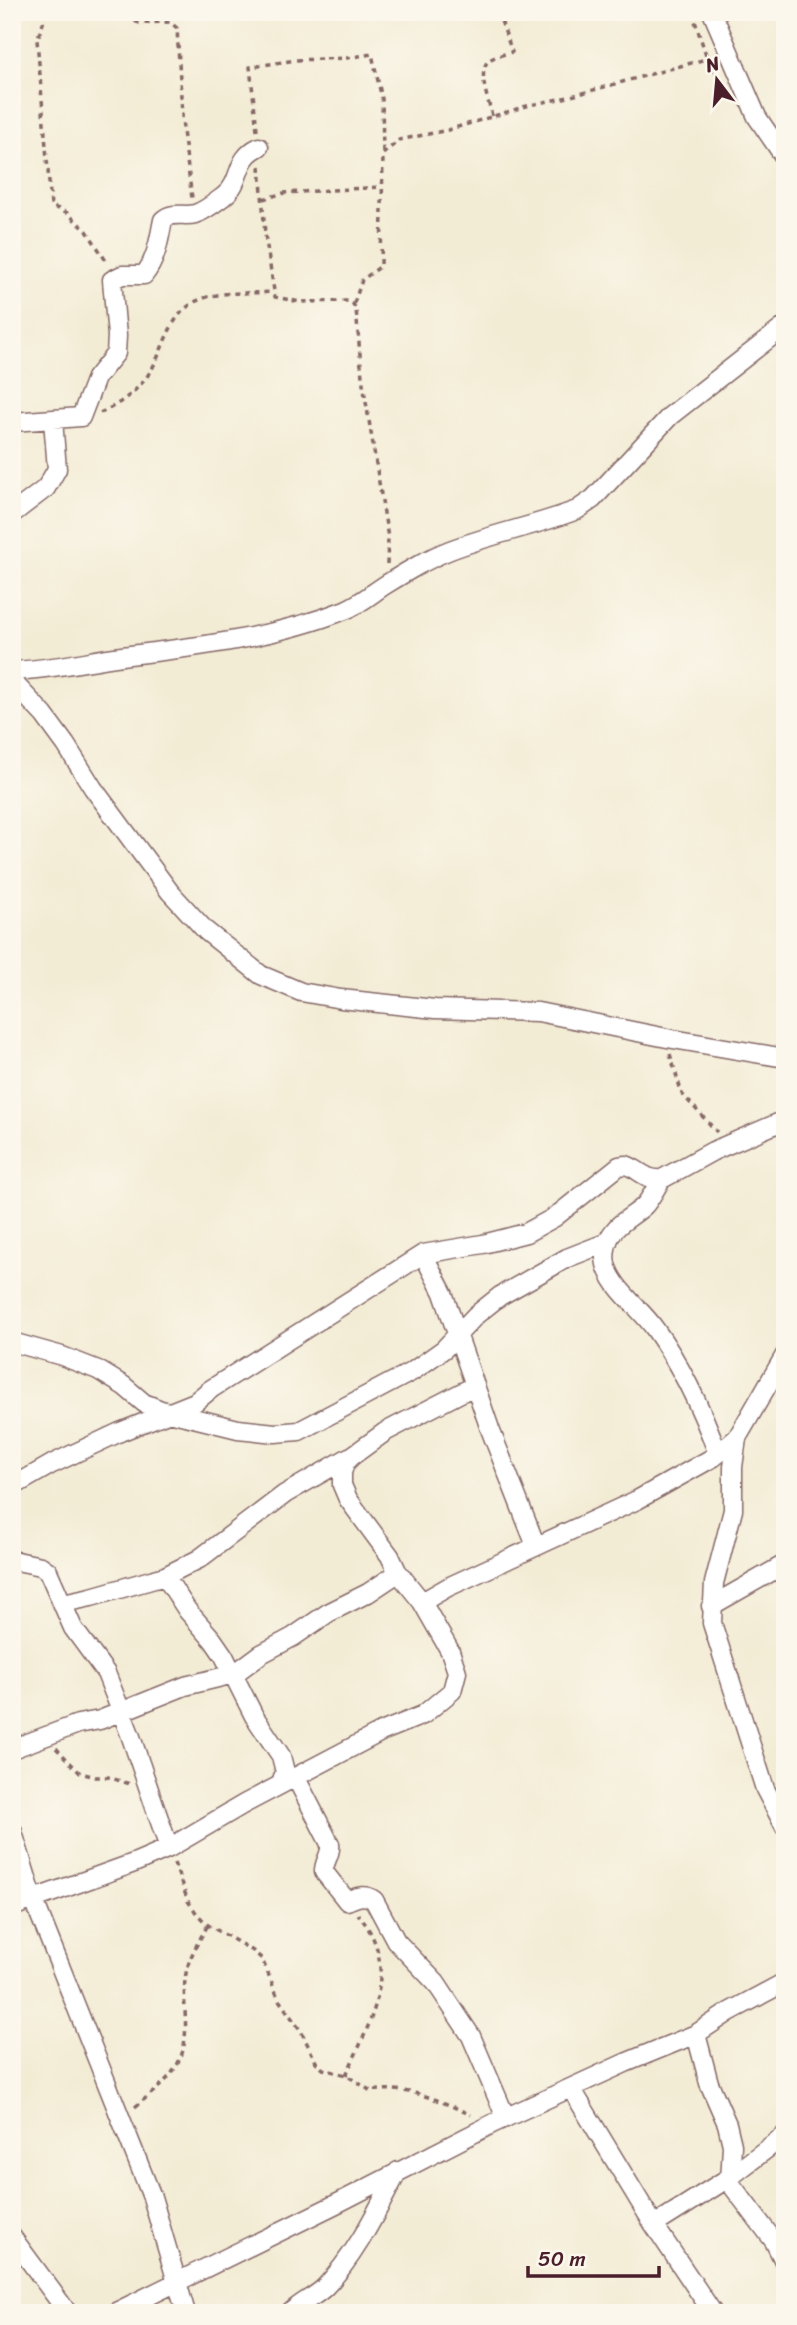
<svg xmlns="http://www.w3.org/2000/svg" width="797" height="2325" font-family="Sriracha,sans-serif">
<rect width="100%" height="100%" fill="#fbf7ec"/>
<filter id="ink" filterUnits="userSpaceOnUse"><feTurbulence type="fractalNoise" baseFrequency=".0143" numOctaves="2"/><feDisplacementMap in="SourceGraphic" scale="14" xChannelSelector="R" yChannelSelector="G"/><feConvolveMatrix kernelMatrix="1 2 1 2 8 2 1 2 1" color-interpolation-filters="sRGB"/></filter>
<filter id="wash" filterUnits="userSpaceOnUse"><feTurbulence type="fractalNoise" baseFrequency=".00686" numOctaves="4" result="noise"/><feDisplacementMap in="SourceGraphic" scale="28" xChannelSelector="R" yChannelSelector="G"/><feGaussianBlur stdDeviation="1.57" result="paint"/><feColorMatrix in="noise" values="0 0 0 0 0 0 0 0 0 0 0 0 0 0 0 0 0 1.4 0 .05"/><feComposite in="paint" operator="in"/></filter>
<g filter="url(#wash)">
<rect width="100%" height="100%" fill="#f3ecd5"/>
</g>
<g filter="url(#ink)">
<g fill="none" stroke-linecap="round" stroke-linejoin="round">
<defs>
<path id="minor" d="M 712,12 L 757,117 L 785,158
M 12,422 L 81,417 L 96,378 L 116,353 L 117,336 L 112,280 L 122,275 L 144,275 C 157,259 159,239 163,220 C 172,211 184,217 195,214 C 205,211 216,202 224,196 C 243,181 234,159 259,147
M 12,514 L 46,488 L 57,469 L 53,420
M 12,671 C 50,670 85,661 122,656 C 197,647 274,638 345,610 C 360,604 371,594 385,585 C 406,572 427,559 450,550 C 492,534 535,526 577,510 L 593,499 L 670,416 L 785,326
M 12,681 L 44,715 L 66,745 L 93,788 L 170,892 L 206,931 L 261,975 L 301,992 L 341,999 L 435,1009 L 538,1012 L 667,1038 L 785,1058
M 662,1179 C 655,1188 651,1199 644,1206 C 630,1219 613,1224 607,1244 C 605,1252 604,1262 608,1270 C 616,1291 642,1310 655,1329 C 682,1367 702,1410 718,1454
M 423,1254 L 443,1293 L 490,1429 L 536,1546
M 12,1342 L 62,1356 L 98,1370 L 124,1386 L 144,1403 L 161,1410 L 238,1429 L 275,1433 L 299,1431 L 413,1371 L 444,1349 L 476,1315 L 500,1296 L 567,1258 L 608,1242
M 737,1438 L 733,1467 L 733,1510 L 714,1583 L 712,1623 L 765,1789 L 785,1827
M 12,1487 L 52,1464 L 120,1432 L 195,1402 L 211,1389 L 423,1254 L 483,1244 L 526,1233 L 555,1217 L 619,1166 L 626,1165 C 639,1169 646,1181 662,1179 L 713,1151 L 785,1120
M 12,1560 L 41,1566 L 48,1571 L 73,1628 L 106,1673 L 130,1734 L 169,1848
M 165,1576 L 187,1610 L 213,1640 L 224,1656 L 254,1716 L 281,1756 L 285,1772 L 280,1785
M 422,1602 L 448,1587 L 637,1500 L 714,1457 L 737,1438 L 785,1355
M 63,1603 L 91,1597 L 165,1576 L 199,1559 L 285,1494 L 349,1457
M 711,1606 L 785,1564
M 12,1749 L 78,1724 L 100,1720 L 185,1686 L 234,1674 L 261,1654 L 293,1637 L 328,1613 L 368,1593 L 398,1573
M 296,1778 L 330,1844 C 332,1854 323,1862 324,1872 L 347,1901 C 357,1897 364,1893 374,1900 L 396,1941 L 436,1983 L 471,2036 L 506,2118
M 12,1829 L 33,1898 L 152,2197 L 186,2313
M 12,1907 L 134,1863 L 169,1848 L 244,1804 L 381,1732 L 423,1715 L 452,1691 L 457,1672 L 450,1651 L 422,1602 L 397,1571 L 390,1556 L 348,1499 L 342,1485 L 342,1473 L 345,1463 L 352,1456 L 385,1432 L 474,1386
M 696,2034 L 709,2083 L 727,2124 L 732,2145 L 730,2183 L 774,2241 L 785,2263
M 571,2088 L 654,2225 L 713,2313
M 654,2225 L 730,2177 L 785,2135
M 12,2237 L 68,2313
M 114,2313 L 338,2203 L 494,2123 L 625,2063 L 696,2034 L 729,2012 L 785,1982
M 290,2313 C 301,2302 315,2297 325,2287 C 357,2254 377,2210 398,2171"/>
</defs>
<!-- minor casing -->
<use href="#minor" stroke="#856766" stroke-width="21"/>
<!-- path -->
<path stroke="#856766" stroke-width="3.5" stroke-dasharray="5 5" stroke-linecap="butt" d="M 47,12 L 37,40 L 51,206 L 66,212 L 87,231 L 108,264
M 133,12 L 134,21 L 139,23 L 170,22 L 177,28 L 183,131 L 192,198
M 692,12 L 707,58 L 721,80
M 492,116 C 489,101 475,68 491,59 C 497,56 505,54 512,52 L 498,12
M 257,130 L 250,67 L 296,60 L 347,58 L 372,54 L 382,99 L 383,154
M 260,166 L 265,234 L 275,297 L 300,302 L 348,301 L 353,304 L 356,309 L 362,377 L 388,538 L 387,564
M 263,199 L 284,193 L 382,187
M 354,303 L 362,280 L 381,266 L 383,154 L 399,140 L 448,130 L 530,105 L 568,97 L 713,57
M 100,413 C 120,404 138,391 150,372 C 164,350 168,318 193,303 C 214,290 249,294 273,292
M 670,1054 L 682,1094 L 717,1132
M 56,1748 L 80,1773 L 96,1777 L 108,1777 L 130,1784
M 174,1863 L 188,1901 L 197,1914 L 208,1925 L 253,1951 L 262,1959 L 279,2000 L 301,2031 L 316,2062 L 323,2069 L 346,2075 L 371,2091 C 405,2085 440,2100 471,2115
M 346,2075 C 371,2021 402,1967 358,1914
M 135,2107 C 150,2094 167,2083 177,2065 C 192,2039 182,2008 185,1980 C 187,1960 198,1942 208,1925"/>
<!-- minor -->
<use href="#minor" stroke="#fff" stroke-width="18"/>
</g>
</g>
<!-- margin -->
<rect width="797" height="2325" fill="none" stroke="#fbf7ec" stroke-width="42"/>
<!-- north arrow -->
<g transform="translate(717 80) rotate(344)" stroke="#fbf7ec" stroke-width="5" paint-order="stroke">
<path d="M0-5L12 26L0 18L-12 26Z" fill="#4a1f2b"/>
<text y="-10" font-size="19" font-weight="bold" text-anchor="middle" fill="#4a1f2b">N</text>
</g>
<!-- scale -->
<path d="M528 2266v10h131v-10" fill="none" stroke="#4a1f2b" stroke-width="3.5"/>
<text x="538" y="2266" font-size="21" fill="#4a1f2b" stroke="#fbf7ec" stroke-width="5" paint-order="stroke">50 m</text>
</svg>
